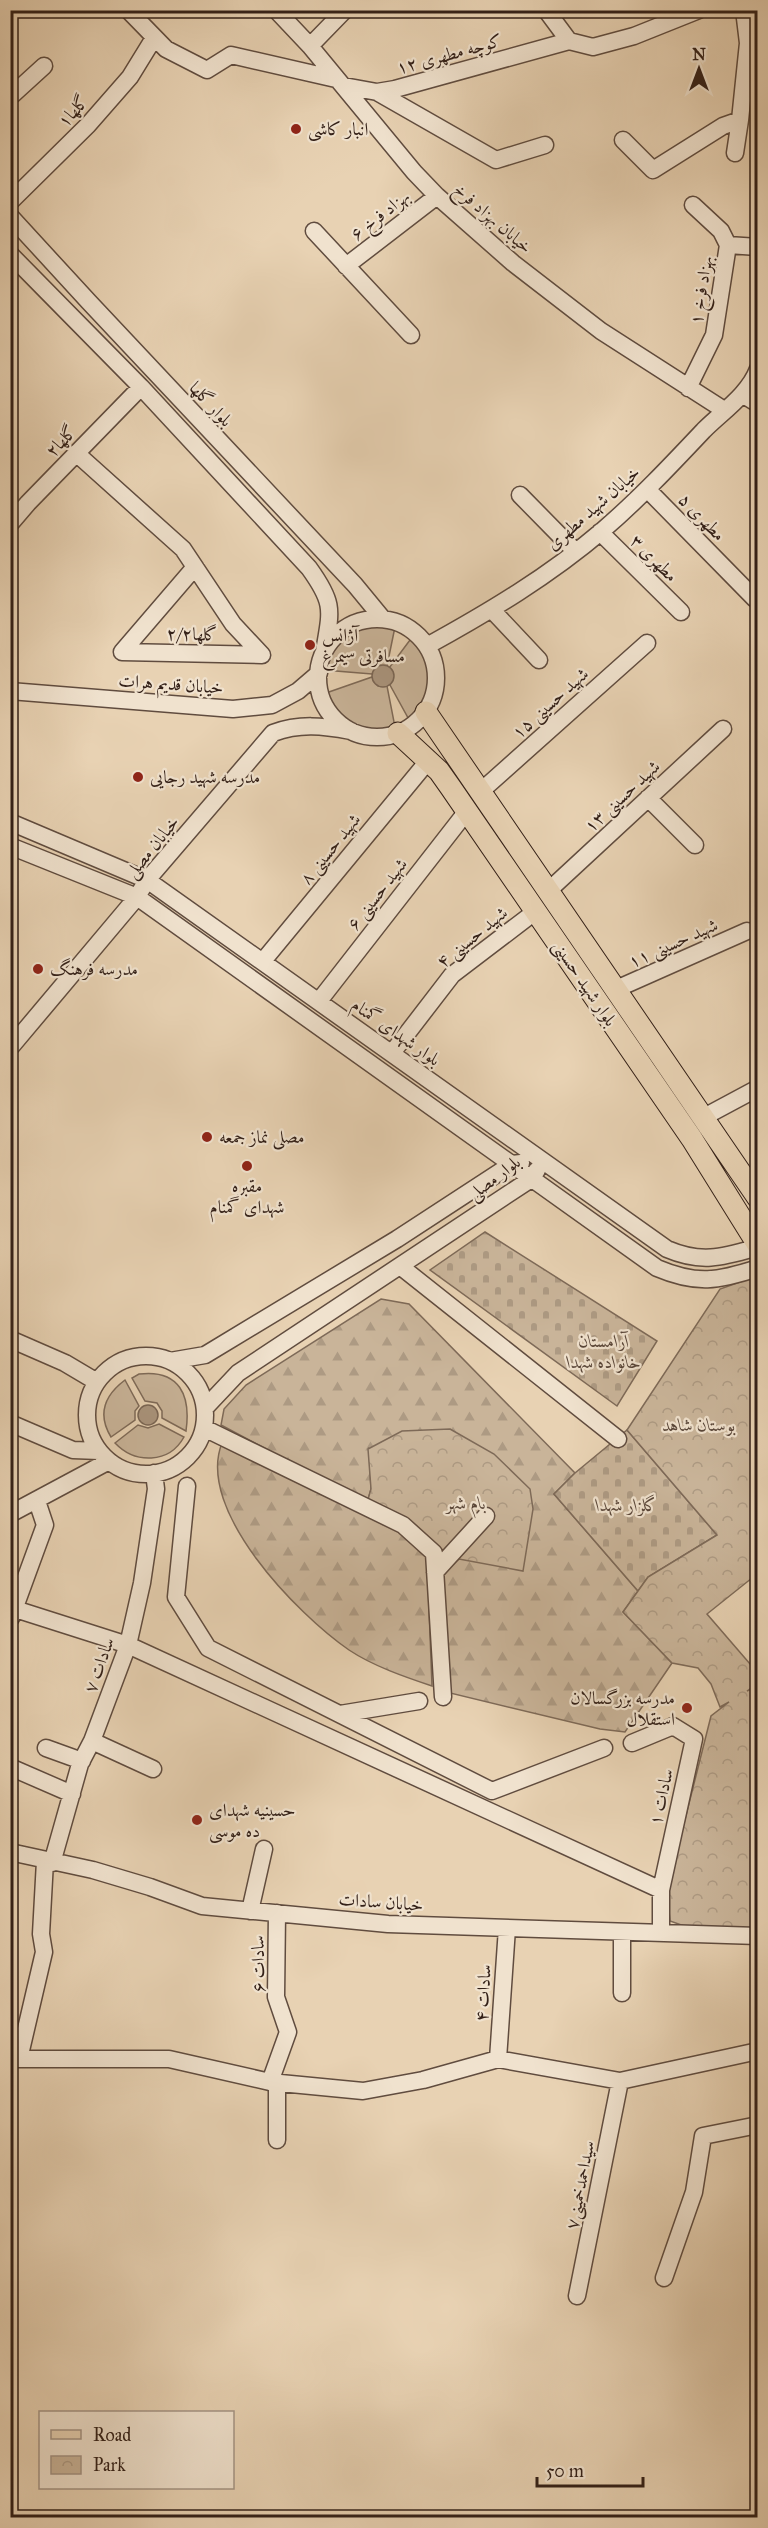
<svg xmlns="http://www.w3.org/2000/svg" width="768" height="2528" font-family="'IM FELL Great Primer',Amiri,serif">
<defs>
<pattern id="forest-firs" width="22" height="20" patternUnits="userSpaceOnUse" patternTransform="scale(1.5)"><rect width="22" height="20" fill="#c9b499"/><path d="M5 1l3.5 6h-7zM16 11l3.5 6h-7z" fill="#ad9a83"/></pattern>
<pattern id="cemetery-stones" width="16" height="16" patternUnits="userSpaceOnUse" patternTransform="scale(1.5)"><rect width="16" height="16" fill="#c9b499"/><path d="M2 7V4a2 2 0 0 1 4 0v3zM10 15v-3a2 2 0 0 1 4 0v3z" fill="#ad9a83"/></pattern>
<pattern id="park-crowns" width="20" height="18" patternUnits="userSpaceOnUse" patternTransform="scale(1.5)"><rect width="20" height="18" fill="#c9b499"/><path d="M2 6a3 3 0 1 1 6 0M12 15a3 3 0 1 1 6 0" fill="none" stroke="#ad9a83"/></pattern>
</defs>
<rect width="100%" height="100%" fill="#e8d2b3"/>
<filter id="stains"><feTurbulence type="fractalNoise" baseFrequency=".00333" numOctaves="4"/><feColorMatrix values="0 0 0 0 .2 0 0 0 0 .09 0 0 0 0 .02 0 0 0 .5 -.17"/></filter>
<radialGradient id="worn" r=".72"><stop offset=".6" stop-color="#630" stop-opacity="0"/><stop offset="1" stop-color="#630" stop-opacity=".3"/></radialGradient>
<!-- grass -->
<path fill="#c9b499" stroke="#7e6a58" stroke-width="1.5" d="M 383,620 L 396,622 L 387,666 L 379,666 L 372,674 L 324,670 C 333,637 349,623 383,620 Z
M 416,632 C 446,664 444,696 412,725 L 390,685 L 393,678 L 389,668 Z
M 372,677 L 378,686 L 387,686 L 396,732 C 365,735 337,725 326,693 Z
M 139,1374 C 180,1369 191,1396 186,1431 L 162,1418 L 162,1411 L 157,1403 L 145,1401 L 132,1378 Z
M 125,1380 L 139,1406 L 135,1411 L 135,1420 L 111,1437 C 97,1414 105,1395 125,1380 Z
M 159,1424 L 184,1437 C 169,1464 135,1464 115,1443 L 138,1425 L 148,1428 Z"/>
<!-- forest -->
<path fill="url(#forest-firs)" stroke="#7e6a58" stroke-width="1.5" d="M 381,1299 L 409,1304 L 575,1473 L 554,1494 L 638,1591 L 623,1612 L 672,1663 L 625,1732 L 600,1729 L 450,1693 L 442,1574 L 459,1559 L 369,1449 L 371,1489 L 367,1503 L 221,1425 L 224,1409 L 246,1385 Z
M 222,1443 L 401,1531 L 427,1557 L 432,1686 C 405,1677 373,1666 349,1650 C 298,1615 195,1510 222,1443 Z"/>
<!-- cemetery -->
<path fill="url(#cemetery-stones)" stroke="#7e6a58" stroke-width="1.5" d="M 485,1232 L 657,1341 L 617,1406 L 430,1270 Z
M 627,1430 L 717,1535 L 648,1577 L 638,1591 L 554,1494 L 575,1473 Z"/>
<!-- park -->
<path fill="url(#park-crowns)" stroke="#7e6a58" stroke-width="1.5" d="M 757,1276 L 757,1574 L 707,1614 L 757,1672 L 757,1684 L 747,1691 L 757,1686 L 757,1929 L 687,1927 L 670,1921 L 667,1891 L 711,1716 L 729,1702 L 720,1707 L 711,1684 L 698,1668 L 672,1663 L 623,1612 L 648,1577 L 717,1535 L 627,1430 L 720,1289 Z
M 450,1429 L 494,1454 L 530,1489 L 533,1509 L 523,1571 L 459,1559 L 439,1574 L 437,1552 L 367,1503 L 371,1489 L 368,1449 L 402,1431 Z"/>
<!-- water -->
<path fill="#aa957e" stroke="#7a6655" stroke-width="1.5" d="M372 676a11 11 0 1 1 22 0a11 11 0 1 1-22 0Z
M138 1415a10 10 0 1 1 20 0a10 10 0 1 1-20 0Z"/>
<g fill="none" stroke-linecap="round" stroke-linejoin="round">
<defs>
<path id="minor" d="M 128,10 L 166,49 L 207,70 L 231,55 L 336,79
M 276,10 L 310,46 L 414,172 L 437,196 L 513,263 L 601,331 L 724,410
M 546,10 L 569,41
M 310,46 L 345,10
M 344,86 L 377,92 L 395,89 L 569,41 L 593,47 L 634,36 L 699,10
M 377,92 L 496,160 L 545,145
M 10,97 L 44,66
M 623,140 L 653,170 L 723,126 L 740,120 L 748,43 L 744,10
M 735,153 L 740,120
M 10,202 L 88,125 L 130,77 L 154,38
M 10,216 L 89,302 L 355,585 L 383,619
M 314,231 L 411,335
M 728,245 L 758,247
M 10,254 L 141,387 L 309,568 C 335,604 331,610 324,652
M 346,266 L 437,196
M 688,388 L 714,335 L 728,245 L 721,231 L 693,205
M 742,394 L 758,404
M 76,453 L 183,549 L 233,624 L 262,655 L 122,652 L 195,567
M 647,489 L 755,599
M 520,495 L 575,551
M 10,524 L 28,503 L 141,387
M 600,532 L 681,612
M 492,610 L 539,660
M318 678a59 59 0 1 1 118 0a59 59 0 1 1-118 0Z
M 427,646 C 489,612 549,576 603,530 C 639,499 671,465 704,430 C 722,412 749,394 758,369
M 10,691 L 233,709 L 272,705 L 298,691 L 319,673
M 480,792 L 647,643
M 648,798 L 695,845
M 10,822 L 147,880 L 667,1249 C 702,1264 723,1257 758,1247
M 10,846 L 137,897 L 657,1268 C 697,1285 718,1281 758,1268
M 547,892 L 723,729
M 263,961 L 428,761
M 614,990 L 747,931
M 319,1001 L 467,811
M 10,1048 L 137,897 L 147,880 L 273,733 C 300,723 323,726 351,731
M 392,1053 L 452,975 L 536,911
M 702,1118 L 758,1088
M 400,1266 L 618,1439
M 10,1339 L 65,1363 L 97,1382
M87 1415a59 59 0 1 1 118 0a59 59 0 1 1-118 0Z
M 170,1361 L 205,1355 L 397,1239 L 512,1164 L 521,1163
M 205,1408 L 238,1373 L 531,1179 L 537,1170
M 10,1423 L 73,1450 L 99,1451
M 204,1428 L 403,1525 L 434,1553 L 443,1697
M 187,1486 L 176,1597 L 208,1648 L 492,1791 L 604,1748
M 10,1514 L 109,1461
M 435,1572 L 486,1516
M 15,1609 L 128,1645 L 661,1890
M 11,1618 L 45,1525 L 37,1501
M 340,1714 L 419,1701
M 92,1741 L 153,1769
M 632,1743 L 673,1726 L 694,1739 L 661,1890 L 661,1933
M 46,1748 L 82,1761
M 10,1767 L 72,1794
M 10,1852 L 93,1870 L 150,1887 L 202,1906 L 388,1924 L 758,1936
M 52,1863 L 80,1764 L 92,1741 L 128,1645 L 142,1583 L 156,1489 L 154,1473
M 250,1911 L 264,1849
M 622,1993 L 622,1933
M 10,2059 L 169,2059 L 270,2082 L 363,2091 L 423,2080 L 498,2059 L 620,2081 L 758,2051
M 19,2059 L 44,1952 L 41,1934 L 45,1861
M 498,2059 L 507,1928
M 270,2082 L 288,2032 L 276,1997 L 277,1913
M 277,2083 L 277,2140
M 664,2278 L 694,2192 L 703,2136 L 758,2125
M 577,2296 L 620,2081"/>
<path id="major" d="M 426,712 L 758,1198
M 398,733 L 439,771 L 451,788 L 692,1139 L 758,1245"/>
</defs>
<!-- minor casing -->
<use href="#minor" stroke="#604c3f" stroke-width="19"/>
<!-- major casing -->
<use href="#major" stroke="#332018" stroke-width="23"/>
<!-- minor -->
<use href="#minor" stroke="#f0e2ce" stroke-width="16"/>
<!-- major -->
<use href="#major" stroke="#e8d2b3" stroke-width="21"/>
</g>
<!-- markers -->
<g fill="#8f2418" stroke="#f0e2ce" stroke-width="2">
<circle cx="296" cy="129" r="6"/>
<circle cx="310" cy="645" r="6"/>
<circle cx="138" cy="777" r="6"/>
<circle cx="38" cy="969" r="6"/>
<circle cx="207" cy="1137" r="6"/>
<circle cx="247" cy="1166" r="6"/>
<circle cx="687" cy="1708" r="6"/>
<circle cx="197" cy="1820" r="6"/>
</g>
<g text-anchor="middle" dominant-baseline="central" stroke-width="4.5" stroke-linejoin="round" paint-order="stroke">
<!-- street labels -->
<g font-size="18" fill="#332018" stroke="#f0e2ce">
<text transform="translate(449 54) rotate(-15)">کوچه مطهری ۱۲</text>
<text transform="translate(73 111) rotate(-47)">گلها۱</text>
<text transform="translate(380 215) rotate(-38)">بهزاد فرخ ۶</text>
<text transform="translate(493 218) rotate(41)">خیابان بهزاد فرخ</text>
<text transform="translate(701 290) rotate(-81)">بهزاد فرخ ۱</text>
<text transform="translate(211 404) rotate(47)">بلوار گلها</text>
<text transform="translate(61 441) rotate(-46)">گلها۲</text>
<text transform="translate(593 508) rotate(-41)">خیابان شهید مطهری</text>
<text transform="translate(702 517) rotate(46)">مطهری ۵</text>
<text transform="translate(654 558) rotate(45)">مطهری ۳</text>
<text transform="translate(192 634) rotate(1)">گلها۲/۲</text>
<text transform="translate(171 684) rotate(4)">خیابان قدیم هرات</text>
<text transform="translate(550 703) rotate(-42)">شهید حسینی ۱۵</text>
<text transform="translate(622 796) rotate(-43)">شهید حسینی ۱۳</text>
<text transform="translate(152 847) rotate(-51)">خیابان مصلی</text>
<text transform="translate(330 849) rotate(-51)">شهید حسینی ۸</text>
<text transform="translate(377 894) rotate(-52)">شهید حسینی ۶</text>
<text transform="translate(472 937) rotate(-39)">شهید حسینی ۴</text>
<text transform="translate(673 943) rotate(-24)">شهید حسینی ۱۱</text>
<text transform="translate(585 983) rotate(56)">بلوار شهید حسینی</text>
<text transform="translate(396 1032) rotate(35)">بلوار شهدای گمنام</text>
<text transform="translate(494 1178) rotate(-37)">بلوار مصلی</text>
<text transform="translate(99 1665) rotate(-70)">سادات ۷</text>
<text transform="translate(661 1797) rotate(-77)">سادات ۱</text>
<text transform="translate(381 1902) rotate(4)">خیابان سادات</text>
<text transform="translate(258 1964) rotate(-91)">سادات ۶</text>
<text transform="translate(483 1993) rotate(-86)">سادات ۴</text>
<text transform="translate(580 2185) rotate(-79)">سیداحمدخمینی۷</text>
</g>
<!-- poi labels -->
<g font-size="18" fill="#332018" stroke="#f0e2ce" text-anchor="start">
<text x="308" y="129">انبار کاشی</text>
<text x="322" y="635">آژانس<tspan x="322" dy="21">مسافرتی سیمرغ</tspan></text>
<text x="150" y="777">مدرسه شهید رجایی</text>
<text x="50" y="969">مدرسه فرهنگ</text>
<text x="219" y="1137">مصلی نماز جمعه</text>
<text x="247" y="1186" text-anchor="middle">مقبره<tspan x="247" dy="21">شهدای گمنام</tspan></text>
<text x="675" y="1698" text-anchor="end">مدرسه بزرگسالان<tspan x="675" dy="21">استقلال</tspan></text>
<text x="209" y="1810">حسینیه شهدای<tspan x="209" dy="21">ده موسی</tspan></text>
</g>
<!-- park labels -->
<g font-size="18" font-style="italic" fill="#584538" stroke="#f0e2ce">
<text x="604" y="1341">آرامستان<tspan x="604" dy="21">خانواده شهدا</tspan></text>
<text x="699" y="1425">بوستان شاهد</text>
<text x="466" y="1503">بام شهر</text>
<text x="627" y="1505">گلزار شهدا</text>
</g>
</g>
<!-- margin -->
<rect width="768" height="2528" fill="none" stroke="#e8d2b3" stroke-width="36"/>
<rect x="12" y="12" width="744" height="2504" fill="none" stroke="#332018" stroke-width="3"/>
<rect x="18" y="18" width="732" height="2492" fill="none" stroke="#332018" stroke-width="1.5"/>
<!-- legend -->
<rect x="39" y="2411" width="195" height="78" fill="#f0e2ce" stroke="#a49485" stroke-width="1.5"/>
<rect x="51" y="2430" width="30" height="9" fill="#e8d2b3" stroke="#a49485" stroke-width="1.5"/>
<text x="93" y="2441" font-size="18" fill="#332018">Road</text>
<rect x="51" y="2456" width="30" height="18" fill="url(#park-crowns)" stroke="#a49485" stroke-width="1.5"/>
<text x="93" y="2471" font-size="18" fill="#332018">Park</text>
<!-- north arrow -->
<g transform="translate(699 69)" stroke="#f0e2ce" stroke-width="4.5" paint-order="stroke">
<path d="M0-4.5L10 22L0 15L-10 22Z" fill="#332018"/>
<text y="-9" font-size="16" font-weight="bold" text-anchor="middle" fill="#332018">N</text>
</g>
<!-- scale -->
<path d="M537 2477v9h106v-9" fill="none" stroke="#332018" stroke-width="3"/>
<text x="546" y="2477" font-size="18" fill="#332018" stroke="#f0e2ce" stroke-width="4.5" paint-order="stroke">50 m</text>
<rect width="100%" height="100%" filter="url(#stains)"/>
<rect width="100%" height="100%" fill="url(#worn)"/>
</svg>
